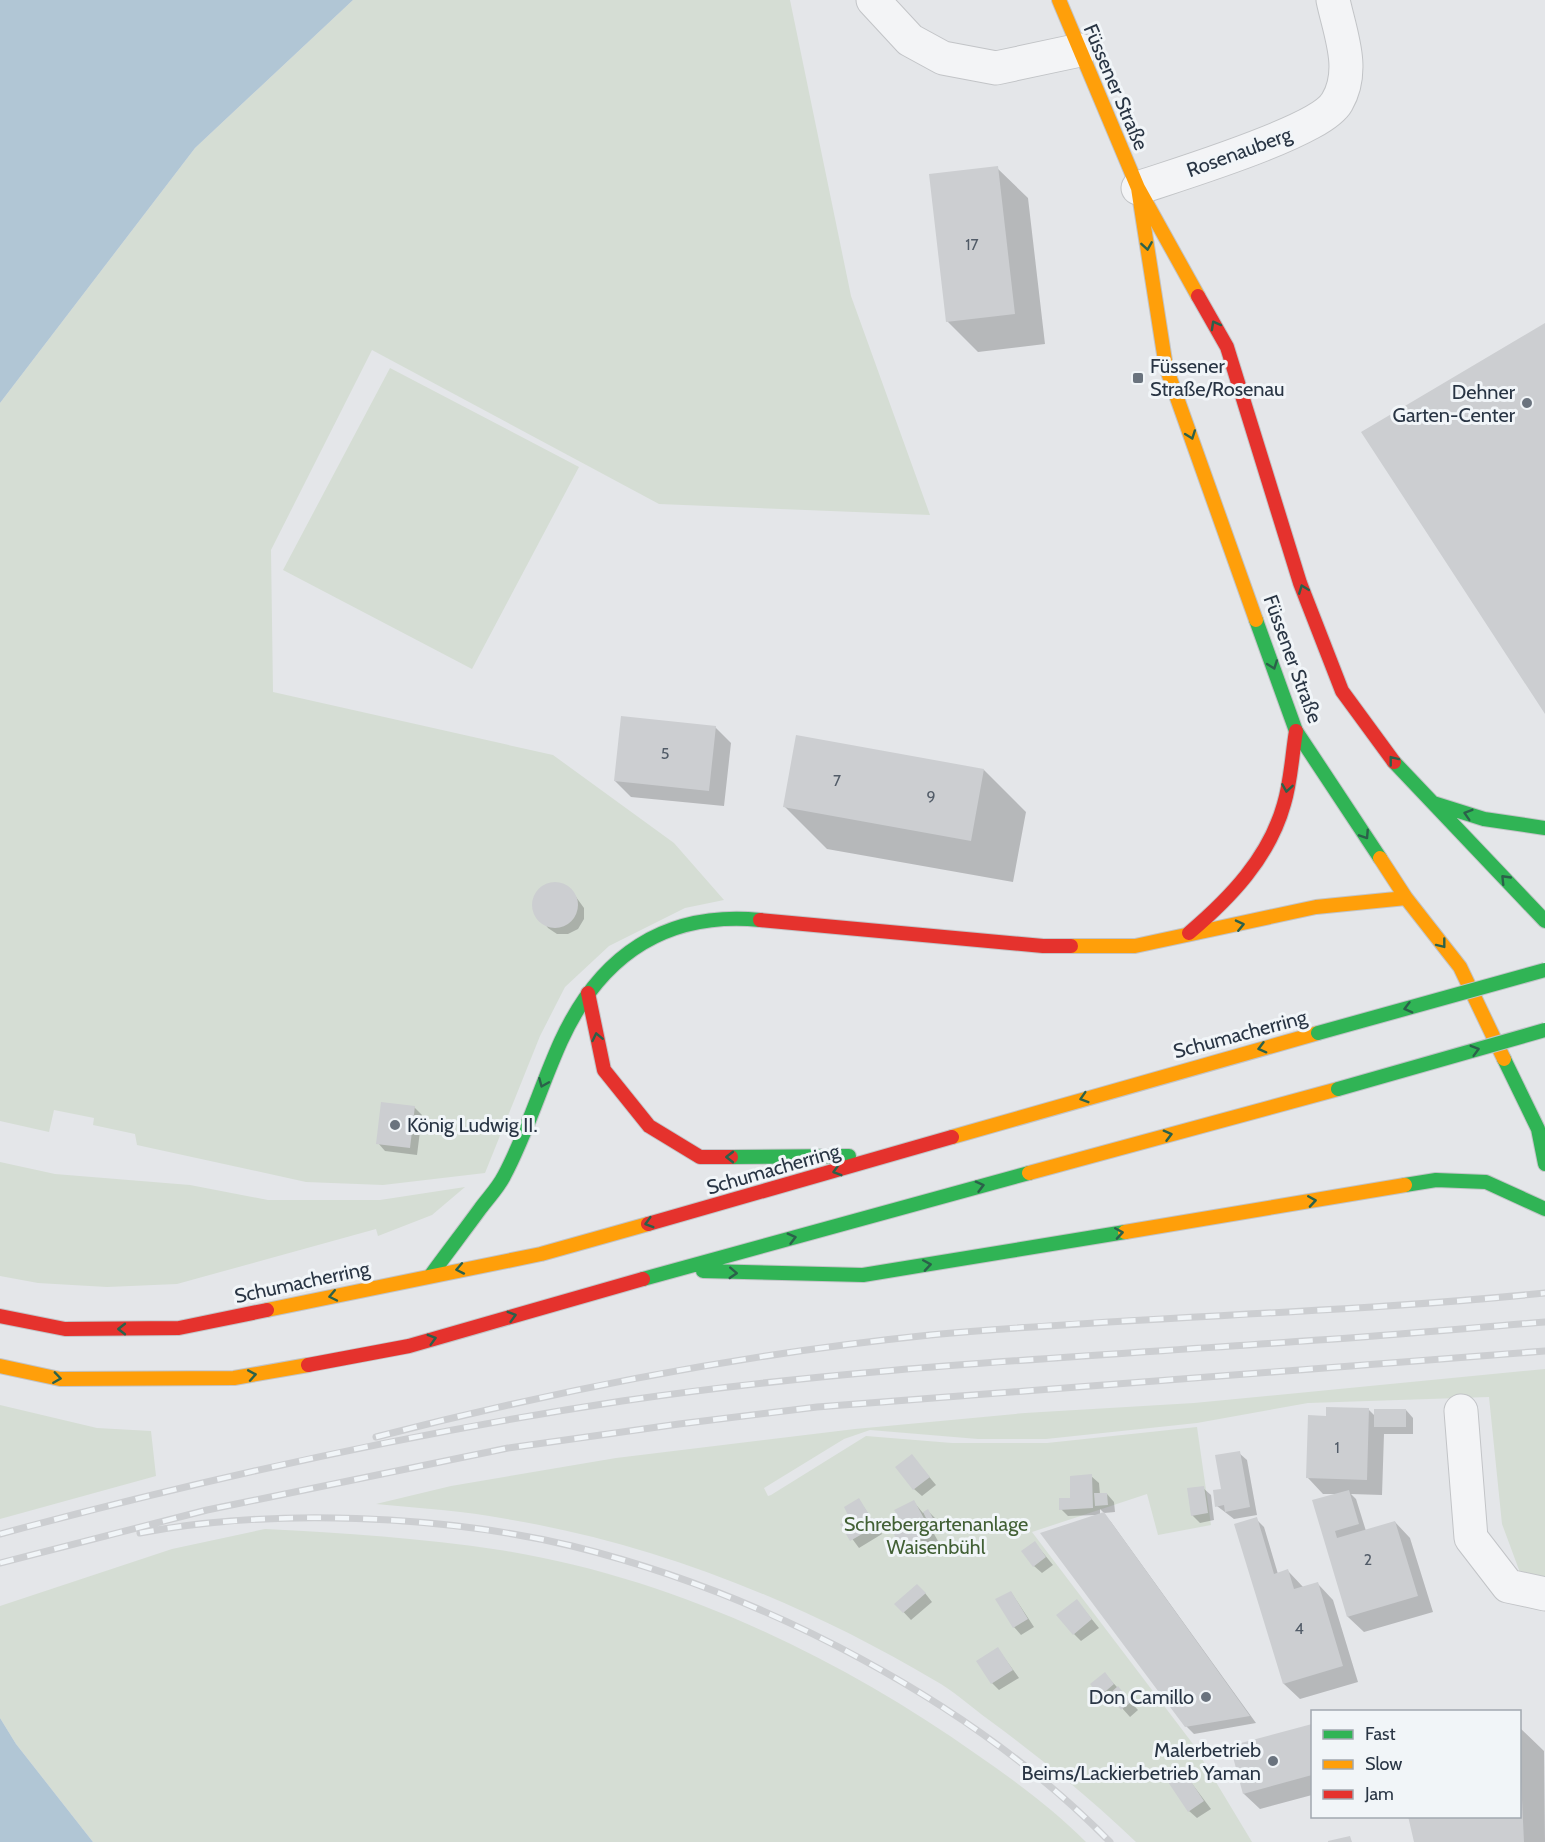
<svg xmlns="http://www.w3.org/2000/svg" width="1545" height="1842" font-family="Cabin,sans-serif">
<rect width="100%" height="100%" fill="#e4e6e9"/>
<!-- green -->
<path fill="#d5ddd4" d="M 353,0 L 790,0 L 851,296 L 930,515 L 659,504 L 372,350 L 271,550 L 273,692 L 553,755 L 674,843 L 724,900 L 685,908 L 609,946 L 565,987 L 540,1036 L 485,1173 L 383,1185 L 306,1182 L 137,1145 L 135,1134 L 93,1125 L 94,1118 L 54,1110 L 49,1132 L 0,1121 L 0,403 L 195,148 Z
M 390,368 L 579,467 L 472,669 L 283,570 Z
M 0,1162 L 55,1174 L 190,1185 L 268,1200 L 380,1200 L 465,1187 L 432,1215 L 378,1236 L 376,1229 L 177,1284 L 107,1287 L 38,1283 L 0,1276 Z
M 1545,1369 L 1545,1590 L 1525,1586 L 1502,1524 L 1489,1397 L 1308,1403 L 1197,1423 L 1046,1439 L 978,1439 L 870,1430 L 844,1439 L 764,1488 L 768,1496 L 771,1495 L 866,1436 L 952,1443 L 1047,1443 L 1197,1427 L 1211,1525 L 1158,1535 L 1147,1494 L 1032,1532 L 1193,1744 L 1252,1842 L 1136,1842 C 1090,1798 1041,1758 989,1720 C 971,1707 954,1691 934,1680 C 804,1603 657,1544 507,1519 C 464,1511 420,1508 376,1504 L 451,1486 L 616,1458 L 855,1429 L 1025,1413 L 1194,1403 Z
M 0,1405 L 97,1428 L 151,1431 L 156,1476 L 0,1519 Z
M 265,1529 C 344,1533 422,1538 500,1550 C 671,1577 836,1655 976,1754 C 1014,1780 1053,1809 1086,1842 L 93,1842 L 16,1744 L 0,1718 L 0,1606 L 172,1549 Z"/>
<!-- water -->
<path fill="#b1c6d5" d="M 0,0 L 353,0 L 195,148 L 0,403 Z
M 0,1718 L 16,1744 L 93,1842 L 0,1842 Z"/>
<!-- shadow -->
<path fill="#0003" d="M 997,168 L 1028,198 L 1045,344 L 978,352 L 947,321 Z
M 715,727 L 731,743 L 724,806 L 631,797 L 615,781 Z
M 984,770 L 1026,812 L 1013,882 L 827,849 L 785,807 Z
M 550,884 L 561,884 L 571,890 L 584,908 L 584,919 L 578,929 L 568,934 L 557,934 L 548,928 L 534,909 L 535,898 L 540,889 Z
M 414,1107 L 422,1115 L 417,1155 L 385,1151 L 378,1143 Z
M 1368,1409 L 1376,1417 L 1406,1410 L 1413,1418 L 1413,1434 L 1384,1434 L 1382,1495 L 1351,1494 L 1356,1499 L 1366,1531 L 1395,1522 L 1410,1538 L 1433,1612 L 1364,1632 L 1348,1617 L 1326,1541 L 1337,1494 L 1323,1494 L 1308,1478 L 1327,1417 Z
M 1239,1453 L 1247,1460 L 1257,1515 L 1234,1519 L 1217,1506 Z
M 912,1456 L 936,1485 L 922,1496 L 914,1489 Z
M 1091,1476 L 1099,1483 L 1100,1495 L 1107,1494 L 1114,1502 L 1115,1512 L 1104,1513 L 1100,1509 L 1100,1515 L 1103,1514 L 1111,1522 L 1256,1723 L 1194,1734 L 1186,1726 L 1096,1515 L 1068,1516 L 1061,1509 Z
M 1203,1488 L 1211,1495 L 1214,1520 L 1200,1523 L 1192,1515 Z
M 859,1500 L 882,1534 L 859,1548 L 842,1525 L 852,1519 Z
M 913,1501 L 923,1513 L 928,1511 L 935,1518 L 942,1531 L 939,1533 L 929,1525 L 938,1541 L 910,1556 L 903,1548 L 903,1522 Z
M 1256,1519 L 1264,1527 L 1278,1574 L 1288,1571 L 1304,1588 L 1318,1584 L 1333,1600 L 1358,1682 L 1300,1699 L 1284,1684 Z
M 1035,1543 L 1053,1565 L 1042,1573 L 1034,1566 Z
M 1011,1592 L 1034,1627 L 1021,1635 L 1014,1627 Z
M 925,1593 L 932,1602 L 911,1620 L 896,1604 Z
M 1077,1601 L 1099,1628 L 1081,1641 L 1074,1634 Z
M 998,1649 L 1019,1678 L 999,1690 L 992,1683 Z
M 1105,1674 L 1138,1710 L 1130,1717 L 1113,1698 L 1108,1702 L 1101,1695 Z
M 1312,1725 L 1312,1795 L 1260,1809 L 1244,1794 L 1232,1747 Z
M 1520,1728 L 1544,1751 L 1545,1842 L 1417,1842 L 1520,1816 Z
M 1184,1773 L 1211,1809 L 1197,1818 L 1189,1811 Z"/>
<!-- building -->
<path fill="#ccced1" d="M 998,166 L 1015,314 L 946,322 L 929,174 Z
M 1545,323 L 1545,714 L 1361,432 Z
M 621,716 L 716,726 L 709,791 L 614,781 Z
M 796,735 L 984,769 L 971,841 L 783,807 Z
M532 905a23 23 0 1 1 46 0a23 23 0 1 1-46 0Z
M 381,1102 L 415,1106 L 410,1148 L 376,1144 Z
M 1326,1407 L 1369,1408 L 1367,1480 L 1306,1478 L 1308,1415 L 1326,1416 Z
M 1374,1409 L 1406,1409 L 1406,1427 L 1374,1427 Z
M 1240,1451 L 1250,1507 L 1225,1512 L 1224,1505 L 1215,1507 L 1213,1490 L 1221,1489 L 1215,1455 Z
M 912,1454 L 930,1477 L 913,1490 L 895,1467 Z
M 1092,1474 L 1093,1508 L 1059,1510 L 1059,1498 L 1070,1498 L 1070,1476 Z
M 1204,1486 L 1208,1513 L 1191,1516 L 1187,1488 Z
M 1349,1490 L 1359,1524 L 1335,1531 L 1337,1538 L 1395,1521 L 1418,1596 L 1347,1617 L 1312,1500 Z
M 1094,1493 L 1107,1493 L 1108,1505 L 1095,1506 Z
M 859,1498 L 876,1526 L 850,1541 L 840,1524 L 850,1519 L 844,1507 Z
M 914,1500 L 932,1533 L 902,1549 L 890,1527 L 901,1521 L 894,1510 Z
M 928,1509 L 936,1524 L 930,1526 L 923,1512 Z
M 1104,1512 L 1250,1716 L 1185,1727 L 1040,1533 Z
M 1257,1517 L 1274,1574 L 1288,1569 L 1294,1589 L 1318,1582 L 1343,1666 L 1283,1684 L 1234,1524 Z
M 1035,1541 L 1046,1557 L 1033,1567 L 1021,1551 Z
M 917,1584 L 926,1593 L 903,1613 L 894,1604 Z
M 1011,1591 L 1028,1619 L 1013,1628 L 995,1599 Z
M 1077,1599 L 1092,1619 L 1073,1635 L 1056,1615 Z
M 998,1647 L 1013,1670 L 991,1684 L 976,1661 Z
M 1105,1672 L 1114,1684 L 1100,1696 L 1090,1684 Z
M 1118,1686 L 1131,1702 L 1121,1710 L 1108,1695 Z
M 1312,1724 L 1312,1775 L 1243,1794 L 1230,1746 Z
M 1520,1756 L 1524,1842 L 1414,1842 L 1408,1816 L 1520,1816 Z
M 1184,1771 L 1204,1801 L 1188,1812 L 1168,1782 Z
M 1350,1836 L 1352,1842 L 1328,1842 L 1328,1841 Z"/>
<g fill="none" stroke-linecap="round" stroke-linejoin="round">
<defs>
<path id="street" d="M 873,0 L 910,40 L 943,58 L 996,68 L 1080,50
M 1138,188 C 1176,175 1320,132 1337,102 C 1356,70 1340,33 1333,0
M 1461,1411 L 1471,1538 L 1508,1586 L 1545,1594"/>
<path id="fast" d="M 1256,620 L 1296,731 L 1380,858
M 1394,762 L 1545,921
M 1433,803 L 1484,819 L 1545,828
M 1504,1059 L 1538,1129 L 1545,1164
M 731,1157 L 849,1156
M 1405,1185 L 1436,1180 L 1486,1182 L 1545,1209
M 703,1271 L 863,1275 L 1125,1232
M 431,1275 C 447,1253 464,1231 480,1209 C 488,1198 498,1188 504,1176 C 527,1133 541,1085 561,1041 C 600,956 665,911 760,920
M 643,1279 L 1029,1173"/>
<path id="slow" d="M 1059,0 L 1138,188 L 1198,296
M 1138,188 L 1166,367 L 1256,620
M 1380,858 L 1406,898 L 1460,967 L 1504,1059
M 1071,946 L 1135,946 L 1316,907 L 1406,898
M 952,1137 L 1318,1033
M 1029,1173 L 1338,1089
M 1125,1232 L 1405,1185
M 267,1310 L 541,1254 L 648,1224
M 0,1366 L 60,1379 L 234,1378 L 308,1365"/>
<path id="jam" d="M 1198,296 L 1227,347 L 1300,583 L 1342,691 L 1394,762
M 760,920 L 1043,946 L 1071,946
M 1189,933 C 1230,898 1269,858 1284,804 C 1291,781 1292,755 1296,731
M 588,993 L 604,1070 L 649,1126 L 700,1157 L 731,1157
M 648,1224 L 952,1137
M 0,1316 L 65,1329 L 179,1328 L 267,1310
M 308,1365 L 409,1346 L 643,1279"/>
</defs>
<!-- street casing -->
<use href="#street" stroke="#c2c4c7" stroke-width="35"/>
<!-- fast casing -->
<use href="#fast" stroke="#c2c4c7" stroke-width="16"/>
<!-- slow casing -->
<use href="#slow" stroke="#c2c4c7" stroke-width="16"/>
<!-- jam casing -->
<use href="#jam" stroke="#c2c4c7" stroke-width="16"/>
<!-- street -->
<use href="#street" stroke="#f3f4f6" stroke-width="33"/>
<!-- fast -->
<use href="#fast" stroke="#30b455" stroke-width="14"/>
<!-- slow -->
<use href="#slow" stroke="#ff9f0a" stroke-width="14"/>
<!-- jam -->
<use href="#jam" stroke="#e5322d" stroke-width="14"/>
<defs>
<path id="rail" d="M 376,1437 C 558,1390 743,1354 930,1335 C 1134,1316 1340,1314 1545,1293
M 140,1533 C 271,1508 442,1515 572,1546 C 763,1593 972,1701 1110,1842
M 0,1534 C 205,1479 412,1433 622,1401 C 853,1367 1085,1357 1318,1340 C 1394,1335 1469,1328 1545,1322
M 0,1563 L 207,1510 L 508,1448 L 679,1424 L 817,1407 L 1545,1351"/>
</defs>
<!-- rail casing -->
<use href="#rail" stroke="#ccced1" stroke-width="7"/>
<!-- rail -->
<use href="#rail" stroke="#f1f5f8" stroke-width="4.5" stroke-dasharray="14" stroke-linecap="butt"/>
<defs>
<path id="fast-bridge" d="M 1318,1033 L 1545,970
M 1338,1089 L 1545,1030"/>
</defs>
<!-- fast-bridge casing -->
<use href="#fast-bridge" stroke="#bfc3c7" stroke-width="16" stroke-linecap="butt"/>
<!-- fast-bridge -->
<use href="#fast-bridge" stroke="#30b455" stroke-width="14"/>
</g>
<!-- one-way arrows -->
<defs><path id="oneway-chevron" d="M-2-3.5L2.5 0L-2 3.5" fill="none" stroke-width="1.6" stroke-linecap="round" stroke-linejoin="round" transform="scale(1.5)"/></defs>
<g stroke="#2b614a">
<use href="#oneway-chevron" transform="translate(1147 246) rotate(81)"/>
<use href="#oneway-chevron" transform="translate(1215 325) rotate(-119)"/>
<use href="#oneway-chevron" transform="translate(1191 435) rotate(70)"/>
<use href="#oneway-chevron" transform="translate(1303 589) rotate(-111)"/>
<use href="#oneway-chevron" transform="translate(1273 665) rotate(70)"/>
<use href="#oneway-chevron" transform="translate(1393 760) rotate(-128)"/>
<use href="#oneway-chevron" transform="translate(1287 788) rotate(99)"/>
<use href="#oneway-chevron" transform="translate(1468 814) rotate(-163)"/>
<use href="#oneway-chevron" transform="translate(1365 835) rotate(57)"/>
<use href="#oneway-chevron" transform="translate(1505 879) rotate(-134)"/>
<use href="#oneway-chevron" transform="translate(1240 925) rotate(-13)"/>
<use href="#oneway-chevron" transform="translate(1442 944) rotate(52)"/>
<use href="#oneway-chevron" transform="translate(1408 1008) rotate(165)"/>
<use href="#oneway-chevron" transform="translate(597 1037) rotate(-102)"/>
<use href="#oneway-chevron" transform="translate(1262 1048) rotate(165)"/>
<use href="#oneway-chevron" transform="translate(1475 1050) rotate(-16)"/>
<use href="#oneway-chevron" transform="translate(543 1083) rotate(113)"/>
<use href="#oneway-chevron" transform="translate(1084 1098) rotate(163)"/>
<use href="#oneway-chevron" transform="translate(1168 1135) rotate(-15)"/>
<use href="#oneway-chevron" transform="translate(730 1157) rotate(180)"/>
<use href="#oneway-chevron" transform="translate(837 1171) rotate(164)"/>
<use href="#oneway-chevron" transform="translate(980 1186) rotate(-15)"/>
<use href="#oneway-chevron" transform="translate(1312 1201) rotate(-9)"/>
<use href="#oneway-chevron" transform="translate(649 1223) rotate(164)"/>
<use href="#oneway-chevron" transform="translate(1119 1233) rotate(-9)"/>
<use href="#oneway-chevron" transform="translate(792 1238) rotate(-15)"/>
<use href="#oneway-chevron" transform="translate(927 1265) rotate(-9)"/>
<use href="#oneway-chevron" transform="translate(460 1269) rotate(169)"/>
<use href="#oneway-chevron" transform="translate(733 1273) rotate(3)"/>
<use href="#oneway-chevron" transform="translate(333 1296) rotate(168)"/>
<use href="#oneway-chevron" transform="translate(512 1316) rotate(-16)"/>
<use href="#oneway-chevron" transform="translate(122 1329) rotate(180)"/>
<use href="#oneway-chevron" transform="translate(432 1339) rotate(-16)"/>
<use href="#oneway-chevron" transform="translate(252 1375) rotate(-10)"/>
<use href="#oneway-chevron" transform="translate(57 1378) rotate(8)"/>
</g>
<!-- markers -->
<g fill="#6a737e" stroke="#f1f5f8" stroke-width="2">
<rect x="1132" y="372" width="12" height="12" rx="3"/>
<circle cx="1527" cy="403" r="6"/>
<circle cx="395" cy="1125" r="6"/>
<circle cx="1206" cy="1697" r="6"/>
<circle cx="1273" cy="1761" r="6"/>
</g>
<g text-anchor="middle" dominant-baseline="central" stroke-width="6" stroke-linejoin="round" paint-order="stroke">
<!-- number labels -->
<g font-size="16" fill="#525c68">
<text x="972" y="244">17</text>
<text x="665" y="753">5</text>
<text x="837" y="780">7</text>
<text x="931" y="796">9</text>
<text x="1337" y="1447">1</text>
<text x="1368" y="1559">2</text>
<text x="1299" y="1628">4</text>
</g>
<!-- street labels -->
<g font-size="20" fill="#293544" stroke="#f1f5f8">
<text transform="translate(1116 87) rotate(67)">Füssener Straße</text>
<text transform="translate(1239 152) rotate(-20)">Rosenauberg</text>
<text transform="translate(1293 659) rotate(70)">Füssener Straße</text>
<text transform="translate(1240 1034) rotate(-15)">Schumacherring</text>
<text transform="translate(773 1169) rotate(-16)">Schumacherring</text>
<text transform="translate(302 1282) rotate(-12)">Schumacherring</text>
</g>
<!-- poi labels -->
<g font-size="20" fill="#293544" stroke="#f1f5f8" text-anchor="end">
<text x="1150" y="366" text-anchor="start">Füssener<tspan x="1150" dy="23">Straße/Rosenau</tspan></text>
<text x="1515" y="392">Dehner<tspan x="1515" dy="23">Garten-Center</tspan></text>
<text x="407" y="1125" text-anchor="start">König Ludwig II.</text>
<text x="1194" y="1697">Don Camillo</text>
<text x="1261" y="1750">Malerbetrieb<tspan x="1261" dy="23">Beims/Lackierbetrieb Yaman</tspan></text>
</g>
<!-- park labels -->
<g font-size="20" fill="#426035" stroke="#f1f5f8">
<text x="936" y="1524">Schrebergartenanlage<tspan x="936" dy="23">Waisenbühl</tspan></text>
</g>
</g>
<!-- legend -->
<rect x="1311" y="1710" width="210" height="108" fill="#f1f5f8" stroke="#a1a8b0" stroke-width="1.5"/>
<rect x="1323" y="1730" width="30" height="9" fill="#30b455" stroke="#a1a8b0" stroke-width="1.5"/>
<text x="1365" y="1740" font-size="18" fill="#293544">Fast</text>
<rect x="1323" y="1760" width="30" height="9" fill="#ff9f0a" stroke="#a1a8b0" stroke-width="1.5"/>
<text x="1365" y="1770" font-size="18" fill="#293544">Slow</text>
<rect x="1323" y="1790" width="30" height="9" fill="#e5322d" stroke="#a1a8b0" stroke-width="1.5"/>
<text x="1365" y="1800" font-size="18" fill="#293544">Jam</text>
</svg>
